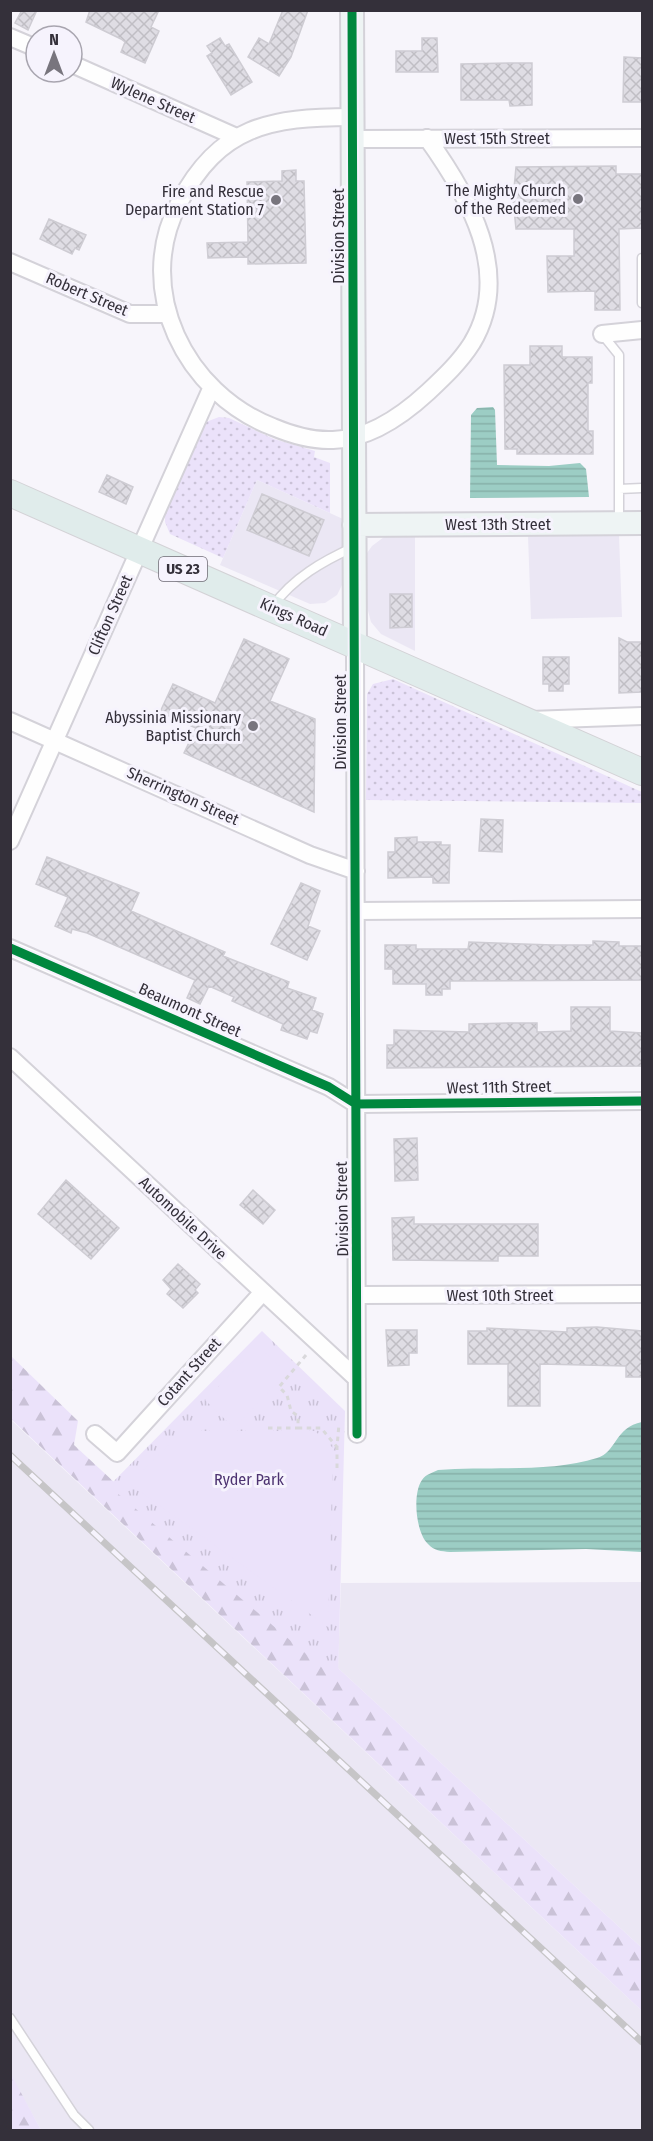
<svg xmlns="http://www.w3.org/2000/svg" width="653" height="2141" font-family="'Fira Sans Condensed',sans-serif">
<defs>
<pattern id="grass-dots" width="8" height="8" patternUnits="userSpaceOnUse" patternTransform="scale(1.5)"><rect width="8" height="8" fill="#ebe2fa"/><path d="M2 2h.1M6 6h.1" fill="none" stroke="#cac2d7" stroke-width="1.8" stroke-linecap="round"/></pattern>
<pattern id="forest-firs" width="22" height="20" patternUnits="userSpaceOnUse" patternTransform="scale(1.5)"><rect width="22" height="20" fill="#ebe2fa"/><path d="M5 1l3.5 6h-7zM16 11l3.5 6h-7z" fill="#cac2d7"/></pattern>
<pattern id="park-tufts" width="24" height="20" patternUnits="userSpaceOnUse" patternTransform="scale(1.5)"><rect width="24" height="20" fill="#ebe2fa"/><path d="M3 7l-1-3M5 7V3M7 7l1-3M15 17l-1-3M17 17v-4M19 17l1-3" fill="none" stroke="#cac2d7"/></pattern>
<pattern id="water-rules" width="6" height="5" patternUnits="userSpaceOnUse" patternTransform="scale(1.5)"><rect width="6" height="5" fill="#9ccdc4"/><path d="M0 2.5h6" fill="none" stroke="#87b0a9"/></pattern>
<pattern id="building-cross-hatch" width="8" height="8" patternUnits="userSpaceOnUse" patternTransform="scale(1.5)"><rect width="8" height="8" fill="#dfdde4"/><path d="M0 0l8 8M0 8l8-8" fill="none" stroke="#c0bec4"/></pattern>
</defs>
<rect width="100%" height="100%" fill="#f7f5fb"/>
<!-- built -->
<path fill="#ebe7f4" d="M 257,480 L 343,519 L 343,583 L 337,595 L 325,603 L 310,604 L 220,565 Z
M 619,535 L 622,617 L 531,619 L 528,536 Z
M 384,537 L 415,537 L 415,651 L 381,634 L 371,622 L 367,607 L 367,553 L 372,546 Z
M 10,1419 L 642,2011 L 642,2130 L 41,2130 L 10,2074 Z
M 642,1582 L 642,1948 L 338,1668 L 341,1583 Z"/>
<!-- grass -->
<path fill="url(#grass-dots)" d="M 219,417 L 229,418 L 274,439 L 315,451 L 314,457 L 330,463 L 330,513 L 257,480 L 223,558 L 170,534 L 165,522 L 165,511 L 206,422 Z
M 393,679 L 642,792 L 642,803 L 366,800 L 367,694 L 373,684 Z"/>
<!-- forest -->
<path fill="url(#forest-firs)" d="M 10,1355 L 78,1421 L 74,1445 L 114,1482 L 110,1486 L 338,1680 L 338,1668 L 642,1948 L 642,2011 L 11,1419 Z
M 10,2074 L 11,2074 L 41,2130 L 11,2130 Z"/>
<!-- park -->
<path fill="url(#park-tufts)" d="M 262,1331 L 345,1411 L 338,1681 L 109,1486 Z"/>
<!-- pitch -->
<path fill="#ebe2fa" d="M 258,1346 L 287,1373 L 234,1428 L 205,1400 Z
M 182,1431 L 315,1431 L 333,1448 L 328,1627 L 130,1484 Z"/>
<!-- water -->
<path fill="url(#water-rules)" d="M 493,407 L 495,410 L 497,465 L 549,466 L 580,463 L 586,469 L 589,497 L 470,498 L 471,415 L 477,408 Z
M 642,1422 L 642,1552 L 586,1549 L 450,1552 C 441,1551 434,1551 428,1544 C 416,1533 412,1494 422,1480 C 426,1474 432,1473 438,1470 C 487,1466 551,1473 597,1458 C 616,1453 615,1427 642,1422 Z"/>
<!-- building -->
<path fill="url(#building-cross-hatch)" stroke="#ceccd3" stroke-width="1.5" d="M 22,10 L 37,10 L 28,30 L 15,23 Z
M 90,10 L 159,10 L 151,27 L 159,31 L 145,63 L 121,52 L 125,42 L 121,39 L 86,22 Z
M 283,10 L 308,10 L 291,57 L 279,76 L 248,57 L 259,38 L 269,44 Z
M 220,38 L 225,46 L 229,44 L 252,82 L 231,95 L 207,56 L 212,53 L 207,46 Z
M 422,38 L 437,38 L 438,72 L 396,72 L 396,51 L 422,51 Z
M 624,57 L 642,58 L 642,102 L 623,102 Z
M 509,63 L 532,63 L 532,105 L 510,106 L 509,100 L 461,100 L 461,64 Z
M 616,166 L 616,174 L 642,174 L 642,228 L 619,229 L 620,310 L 595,310 L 595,291 L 548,292 L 547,256 L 574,256 L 574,229 L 516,229 L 513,199 L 516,167 Z
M 296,170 L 296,181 L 304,181 L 306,263 L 248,264 L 248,257 L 208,258 L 207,243 L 248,242 L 247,182 L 282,181 L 282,171 Z
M 49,219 L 86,235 L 79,250 L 75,248 L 72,254 L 40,239 Z
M 530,346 L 562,346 L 562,357 L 592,357 L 592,383 L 588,383 L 588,431 L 593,431 L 593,454 L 517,454 L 517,449 L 505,449 L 504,365 L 530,365 Z
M 107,475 L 133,487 L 126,504 L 99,492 Z
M 262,494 L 324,520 L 309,556 L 247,530 Z
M 390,594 L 412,594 L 412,627 L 390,628 Z
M 619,638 L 627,642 L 642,642 L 642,692 L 619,693 Z
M 244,639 L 289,659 L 270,701 L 315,719 L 314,812 L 184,753 L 196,728 L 160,712 L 173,684 L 215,703 Z
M 543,657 L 569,657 L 569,684 L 563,684 L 563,691 L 549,691 L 549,684 L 543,684 Z
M 481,819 L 503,820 L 502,852 L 479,851 Z
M 417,837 L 417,842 L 441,842 L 441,845 L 450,845 L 449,883 L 433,883 L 433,877 L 388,878 L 388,852 L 395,852 L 395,838 Z
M 47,857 L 139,893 L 131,911 L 225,952 L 223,956 L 289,982 L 287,988 L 316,998 L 312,1010 L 323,1014 L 317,1033 L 310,1031 L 307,1039 L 281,1030 L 283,1024 L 232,1001 L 234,997 L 209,986 L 200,1004 L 187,998 L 195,980 L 87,933 L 72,929 L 71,933 L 55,926 L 68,897 L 36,884 Z
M 301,883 L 320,891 L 308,926 L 320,931 L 307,960 L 271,944 Z
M 593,941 L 619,942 L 619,946 L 642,946 L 642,980 L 450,981 L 450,989 L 442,989 L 442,995 L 426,995 L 426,984 L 393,984 L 393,969 L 385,969 L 385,945 L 416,945 L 416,949 L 468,949 L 469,942 L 553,945 L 593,945 Z
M 571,1007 L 610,1007 L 610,1031 L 642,1033 L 642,1066 L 387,1068 L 387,1045 L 394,1045 L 394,1030 L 469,1032 L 469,1024 L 508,1023 L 537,1023 L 537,1032 L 571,1031 Z
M 417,1138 L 418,1180 L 395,1181 L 394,1139 Z
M 66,1180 L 119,1228 L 91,1259 L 38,1214 Z
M 253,1190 L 275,1210 L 263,1224 L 240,1205 Z
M 414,1217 L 414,1224 L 538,1224 L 538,1256 L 498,1256 L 498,1261 L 393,1260 L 392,1218 Z
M 178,1264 L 200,1284 L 195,1290 L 198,1293 L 183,1308 L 167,1294 L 171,1289 L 163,1280 Z
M 597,1327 L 642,1331 L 642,1377 L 626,1377 L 626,1366 L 540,1364 L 540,1406 L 508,1406 L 508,1364 L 468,1364 L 468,1331 L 487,1331 L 487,1328 L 567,1332 L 567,1328 Z
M 386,1330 L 417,1330 L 417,1353 L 409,1353 L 409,1365 L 388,1366 Z"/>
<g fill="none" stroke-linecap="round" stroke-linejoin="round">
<defs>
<path id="lane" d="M 642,258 L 642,303
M 602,334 L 619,355 L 619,522
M 619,489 L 642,488
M 273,606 C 293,578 323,561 354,547
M 10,2018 L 74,2115 L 89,2130"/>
<path id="street" d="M 10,37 L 36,48
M 72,64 L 234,136
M 352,117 C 270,117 219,126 179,203 C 133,290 186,394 273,427 C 292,435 312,441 333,440 C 369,439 402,416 428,392 C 444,377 460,362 472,343 C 514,273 468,195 427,138
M 352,139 L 642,138
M 10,262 L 130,314 L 167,314
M 602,334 L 642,330
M 355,644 L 357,1434
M 530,720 L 642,716
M 10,721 L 310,855 L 356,871
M 10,841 L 211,389
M 356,911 L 642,909
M 10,948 L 329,1087 L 356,1104 L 642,1101
M 10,1057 L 357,1379
M 358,1295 L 642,1294
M 95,1434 L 117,1453 L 263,1292"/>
<path id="secondary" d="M 352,10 L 355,644
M 354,525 L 642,523"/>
<path id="primary" d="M 10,493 L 642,772"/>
</defs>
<!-- lane casing -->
<use href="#lane" stroke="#d4d2d9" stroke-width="11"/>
<!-- street casing -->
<use href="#street" stroke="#d4d2d9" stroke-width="20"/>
<!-- secondary casing -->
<use href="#secondary" stroke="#d4d2d9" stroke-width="26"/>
<!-- primary casing -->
<use href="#primary" stroke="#d3d2d6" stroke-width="28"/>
<!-- path -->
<path stroke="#d9d8db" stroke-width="3" stroke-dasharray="4.5 4.5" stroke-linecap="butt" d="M 306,1355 L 279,1387 L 287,1395 L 291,1411 L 298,1416 L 298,1428 L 321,1428 L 337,1447 L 339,1424
M 268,1428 L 298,1428
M 337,1468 L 337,1447"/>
<!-- lane -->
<use href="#lane" stroke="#fefefe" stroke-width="8"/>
<!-- street -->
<use href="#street" stroke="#fefefe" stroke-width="16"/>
<!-- secondary -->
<use href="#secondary" stroke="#eef4f4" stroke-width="22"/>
<!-- primary -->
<use href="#primary" stroke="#e0eceb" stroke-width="26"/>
<defs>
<path id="rail" d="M 10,1455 L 642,2042"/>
</defs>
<!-- rail casing -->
<use href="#rail" stroke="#c6c5c7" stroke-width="7"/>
<!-- rail -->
<use href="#rail" stroke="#f6f3fd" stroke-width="4.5" stroke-dasharray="14" stroke-linecap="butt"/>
<defs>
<path id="cycleway" d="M 352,10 L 357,1434
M 10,948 L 329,1087 L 356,1104 L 642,1101"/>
</defs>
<!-- cycleway casing -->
<use href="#cycleway" stroke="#f6f3fd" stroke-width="13"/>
<!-- cycleway -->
<use href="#cycleway" stroke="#00873e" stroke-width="9"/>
</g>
<!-- markers -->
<g fill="#78757e" stroke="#f6f3fd" stroke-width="2">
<circle cx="578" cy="199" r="6"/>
<circle cx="276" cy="200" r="6"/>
<circle cx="253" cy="726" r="6"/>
</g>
<g text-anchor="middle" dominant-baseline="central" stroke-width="6" stroke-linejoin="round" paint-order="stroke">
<!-- shield labels -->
<rect fill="#f6f3fd" stroke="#6e6a74" stroke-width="1.5" x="159" y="557" width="48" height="24" rx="4.5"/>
<g font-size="15" font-weight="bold" fill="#34303a">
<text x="183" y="569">US 23</text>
</g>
<!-- street labels -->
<g font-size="16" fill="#34303a" stroke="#f6f3fd">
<text transform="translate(153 100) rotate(24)">Wylene Street</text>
<text x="497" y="138">West 15th Street</text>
<text transform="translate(338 236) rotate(-90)">Division Street</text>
<text transform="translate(87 294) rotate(23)">Robert Street</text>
<text x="498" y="524">West 13th Street</text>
<text transform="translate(110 615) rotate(-66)">Clifton Street</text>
<text transform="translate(294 617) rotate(24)">Kings Road</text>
<text transform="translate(340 722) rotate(-90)">Division Street</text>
<text transform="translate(183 796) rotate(24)">Sherrington Street</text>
<text transform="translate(190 1010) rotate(24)">Beaumont Street</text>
<text transform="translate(499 1087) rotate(-1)">West 11th Street</text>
<text transform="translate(342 1209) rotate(-91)">Division Street</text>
<text transform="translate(183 1218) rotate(43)">Automobile Drive</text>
<text x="500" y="1295">West 10th Street</text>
<text transform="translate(189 1372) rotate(-48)">Cotant Street</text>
</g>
<!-- poi labels -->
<g font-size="16" fill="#34303a" stroke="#f6f3fd" text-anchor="end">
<text x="566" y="190">The Mighty Church<tspan x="566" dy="18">of the Redeemed</tspan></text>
<text x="264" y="191">Fire and Rescue<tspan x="264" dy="18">Department Station 7</tspan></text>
<text x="241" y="717">Abyssinia Missionary<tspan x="241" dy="18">Baptist Church</tspan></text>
</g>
<!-- park labels -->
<g font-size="16" fill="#4d3371" stroke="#f6f3fd">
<text x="249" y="1479">Ryder Park</text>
</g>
</g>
<!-- border -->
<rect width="653" height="2141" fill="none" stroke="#34303a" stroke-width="24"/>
<!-- north arrow -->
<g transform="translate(54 54)"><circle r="28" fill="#f6f3fd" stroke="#a8a5af" stroke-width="1.5"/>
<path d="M0-4.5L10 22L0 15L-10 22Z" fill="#78757e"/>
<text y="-9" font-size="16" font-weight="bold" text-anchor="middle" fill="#34303a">N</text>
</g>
</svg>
